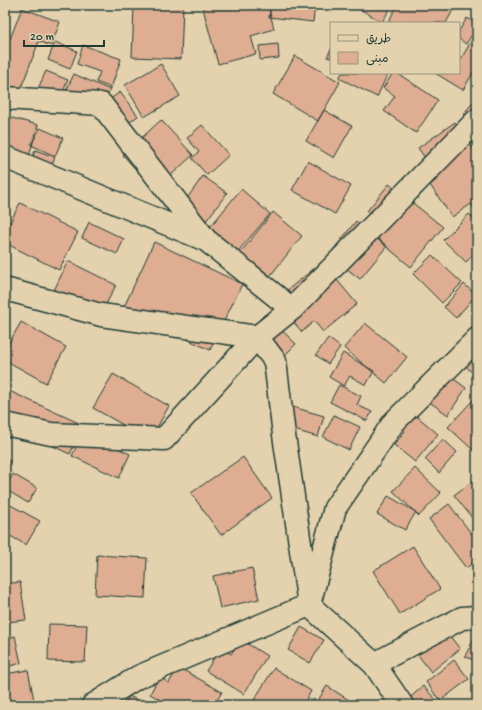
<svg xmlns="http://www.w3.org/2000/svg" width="482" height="710" font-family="'Gochi Hand','Playpen Sans Arabic',sans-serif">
<rect width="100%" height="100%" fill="#e4d2af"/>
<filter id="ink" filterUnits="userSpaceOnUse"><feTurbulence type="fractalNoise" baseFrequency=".025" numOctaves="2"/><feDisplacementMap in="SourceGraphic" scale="8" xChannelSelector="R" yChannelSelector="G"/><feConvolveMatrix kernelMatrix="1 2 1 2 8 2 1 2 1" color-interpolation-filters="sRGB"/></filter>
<g filter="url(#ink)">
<!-- building -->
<path fill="#dfad91" stroke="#1f3d34" d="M 134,5 L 183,5 L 181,59 L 132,57 Z
M 202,5 L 268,5 L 274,29 L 251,36 L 256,54 L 218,64 Z
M 271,5 L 315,5 L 313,22 L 269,17 Z
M 353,5 L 392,5 L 382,22 Z
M 397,5 L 449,5 L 454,8 L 446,23 L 417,22 L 416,23 L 388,23 Z
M 469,5 L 477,5 L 477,12 L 476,13 Z
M 22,8 L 60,22 L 51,46 L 39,41 L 18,96 L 5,90 L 5,40 L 6,37 L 10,39 Z
M 467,18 L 477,24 L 477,27 L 466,44 L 459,39 L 459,31 Z
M 477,31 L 477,66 L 463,90 L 435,73 L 459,73 L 459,58 L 461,59 Z
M 55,42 L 77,51 L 70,69 L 48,60 Z
M 278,44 L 279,58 L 260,60 L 259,46 Z
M 83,45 L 121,59 L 111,88 L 96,82 L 100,72 L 77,64 Z
M 331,49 L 331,58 L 327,57 Z
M 295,56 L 340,82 L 318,121 L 273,94 Z
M 161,64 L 180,96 L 144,117 L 125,85 Z
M 46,71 L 68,80 L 58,103 L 36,93 Z
M 342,73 L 388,73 L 377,97 L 339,78 Z
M 393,73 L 397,73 L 438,100 L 416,133 L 384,111 L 395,96 L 383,88 Z
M 74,74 L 110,90 L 101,109 L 65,93 Z
M 120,92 L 138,116 L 120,129 L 102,105 Z
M 477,98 L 477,127 L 463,114 Z
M 324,110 L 352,126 L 334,158 L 306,141 Z
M 5,116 L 38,125 L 25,170 L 5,165 Z
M 161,120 L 193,155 L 169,177 L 183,193 L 173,202 L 142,169 L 139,173 L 123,155 Z
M 455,122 L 477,154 L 477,212 L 471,204 L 452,217 L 430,185 L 439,178 L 418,148 Z
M 202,125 L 229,155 L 207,175 L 192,158 L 199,152 L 187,138 Z
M 40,128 L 63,138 L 55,156 L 31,145 Z
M 35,150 L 55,157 L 48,176 L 29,168 Z
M 308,161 L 351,186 L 335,214 L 292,190 Z
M 203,176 L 227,193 L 203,225 L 180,208 Z
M 389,184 L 443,227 L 411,267 L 376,238 L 386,226 L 367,211 Z
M 241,189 L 270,214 L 234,256 L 206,232 Z
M 20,203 L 78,232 L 59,270 L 5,243 L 5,232 Z
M 273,212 L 302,236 L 270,276 L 240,253 Z
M 469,214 L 477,221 L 477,251 L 466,262 L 443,240 Z
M 356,221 L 387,246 L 360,279 L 329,255 Z
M 89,222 L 124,239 L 117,254 L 82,238 Z
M 154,242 L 242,284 L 210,350 L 123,309 Z
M 432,255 L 462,283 L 442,303 L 413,274 Z
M 68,261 L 116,285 L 102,312 L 86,304 L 78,320 L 47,305 Z
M 322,262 L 357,304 L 323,332 L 314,321 L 302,332 L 275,300 Z
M 464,284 L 476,295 L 456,318 L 444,307 Z
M 265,314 L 296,344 L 280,360 L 250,329 Z
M 21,322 L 66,347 L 46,383 L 5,360 L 5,350 Z
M 365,323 L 407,357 L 386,383 L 344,348 Z
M 477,333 L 477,377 L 455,356 Z
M 328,338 L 340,347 L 328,364 L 316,355 Z
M 343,353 L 374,371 L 366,385 L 350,376 L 344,386 L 329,377 Z
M 443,371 L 466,388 L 448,415 L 424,398 Z
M 113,374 L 169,406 L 150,440 L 93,408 Z
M 339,385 L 361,396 L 357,405 L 372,412 L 367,421 L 330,402 Z
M 5,389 L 83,425 L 70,454 L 5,424 Z
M 473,400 L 477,403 L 477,448 L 474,451 L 448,427 Z
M 286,405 L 324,416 L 318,437 L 280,426 Z
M 406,407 L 438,434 L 415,462 L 394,445 L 405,431 L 393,422 Z
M 334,415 L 360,427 L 349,450 L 323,437 Z
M 83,432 L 130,454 L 119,478 L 72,456 Z
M 443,439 L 457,452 L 439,473 L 425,459 Z
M 243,457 L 272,498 L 221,535 L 191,493 Z
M 5,459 L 10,461 L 5,472 Z
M 415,468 L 441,493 L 419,516 L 393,491 Z
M 13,474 L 37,488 L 28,503 L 5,489 Z
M 477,478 L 477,524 L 454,495 Z
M 388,496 L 416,512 L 405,530 L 377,514 Z
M 5,502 L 40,521 L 26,545 L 5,533 Z
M 449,504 L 477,541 L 477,560 L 466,568 L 429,519 Z
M 413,546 L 440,589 L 400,614 L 373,571 Z
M 97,555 L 147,558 L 145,598 L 95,595 Z
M 252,568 L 259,599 L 220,608 L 213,576 Z
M 20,582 L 26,620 L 6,622 L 5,584 Z
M 438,621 L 460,649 L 431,672 L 409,643 Z
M 49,624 L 87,625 L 85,662 L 48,661 Z
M 301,627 L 324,640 L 310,663 L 288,650 Z
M 477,633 L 477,662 L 465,656 Z
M 15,636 L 21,663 L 7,667 L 5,658 L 5,639 Z
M 240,639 L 267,656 L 244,694 L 206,671 L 220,648 L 231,654 Z
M 454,660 L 469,679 L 440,701 L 426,682 Z
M 178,667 L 222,692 L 214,705 L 169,705 L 150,694 L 159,677 L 169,683 Z
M 274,668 L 311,691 L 303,705 L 251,705 Z
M 28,670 L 35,705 L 10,705 L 5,681 L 5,674 Z
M 327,686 L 352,702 L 349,705 L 315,705 Z
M 423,686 L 441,705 L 402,705 Z
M 129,696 L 147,705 L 125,705 Z"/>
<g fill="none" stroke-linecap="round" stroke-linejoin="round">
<defs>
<path id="minor" d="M 5,98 L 101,104 L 205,239
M 5,157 L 206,240 L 292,309
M 5,289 L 101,315 L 257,337 L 275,361 L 284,435 L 309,605 L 374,664 L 402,705
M 5,424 L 51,434 L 164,439 L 257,337 L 292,309 L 477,120
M 374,664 L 462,618 L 477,617
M 93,705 L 138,677 L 309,605 L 335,508 L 394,422 L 477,339"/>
</defs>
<!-- minor casing -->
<use href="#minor" stroke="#1f3d34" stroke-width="25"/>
<!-- minor -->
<use href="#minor" stroke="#e4d2af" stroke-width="22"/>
</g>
</g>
<!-- margin -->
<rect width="482" height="710" fill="none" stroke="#e4d2af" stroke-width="20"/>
<rect x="10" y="10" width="462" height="690" fill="none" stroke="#1f3d34" stroke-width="1.5" filter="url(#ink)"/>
<!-- legend -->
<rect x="330" y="22" width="130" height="52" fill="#e4d2af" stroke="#95967e"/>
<rect x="338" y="35" width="20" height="6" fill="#e4d2af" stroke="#95967e"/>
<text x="366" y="42" font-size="12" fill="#1f3d34">طريق</text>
<rect x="338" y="52" width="20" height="12" fill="#dfad91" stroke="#95967e"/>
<text x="366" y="62" font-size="12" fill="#1f3d34">مبنى</text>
<!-- scale -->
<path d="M24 40v6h80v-6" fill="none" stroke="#1f3d34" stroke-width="2"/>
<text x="30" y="40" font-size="12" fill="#1f3d34" stroke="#e4d2af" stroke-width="3" paint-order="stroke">20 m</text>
</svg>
